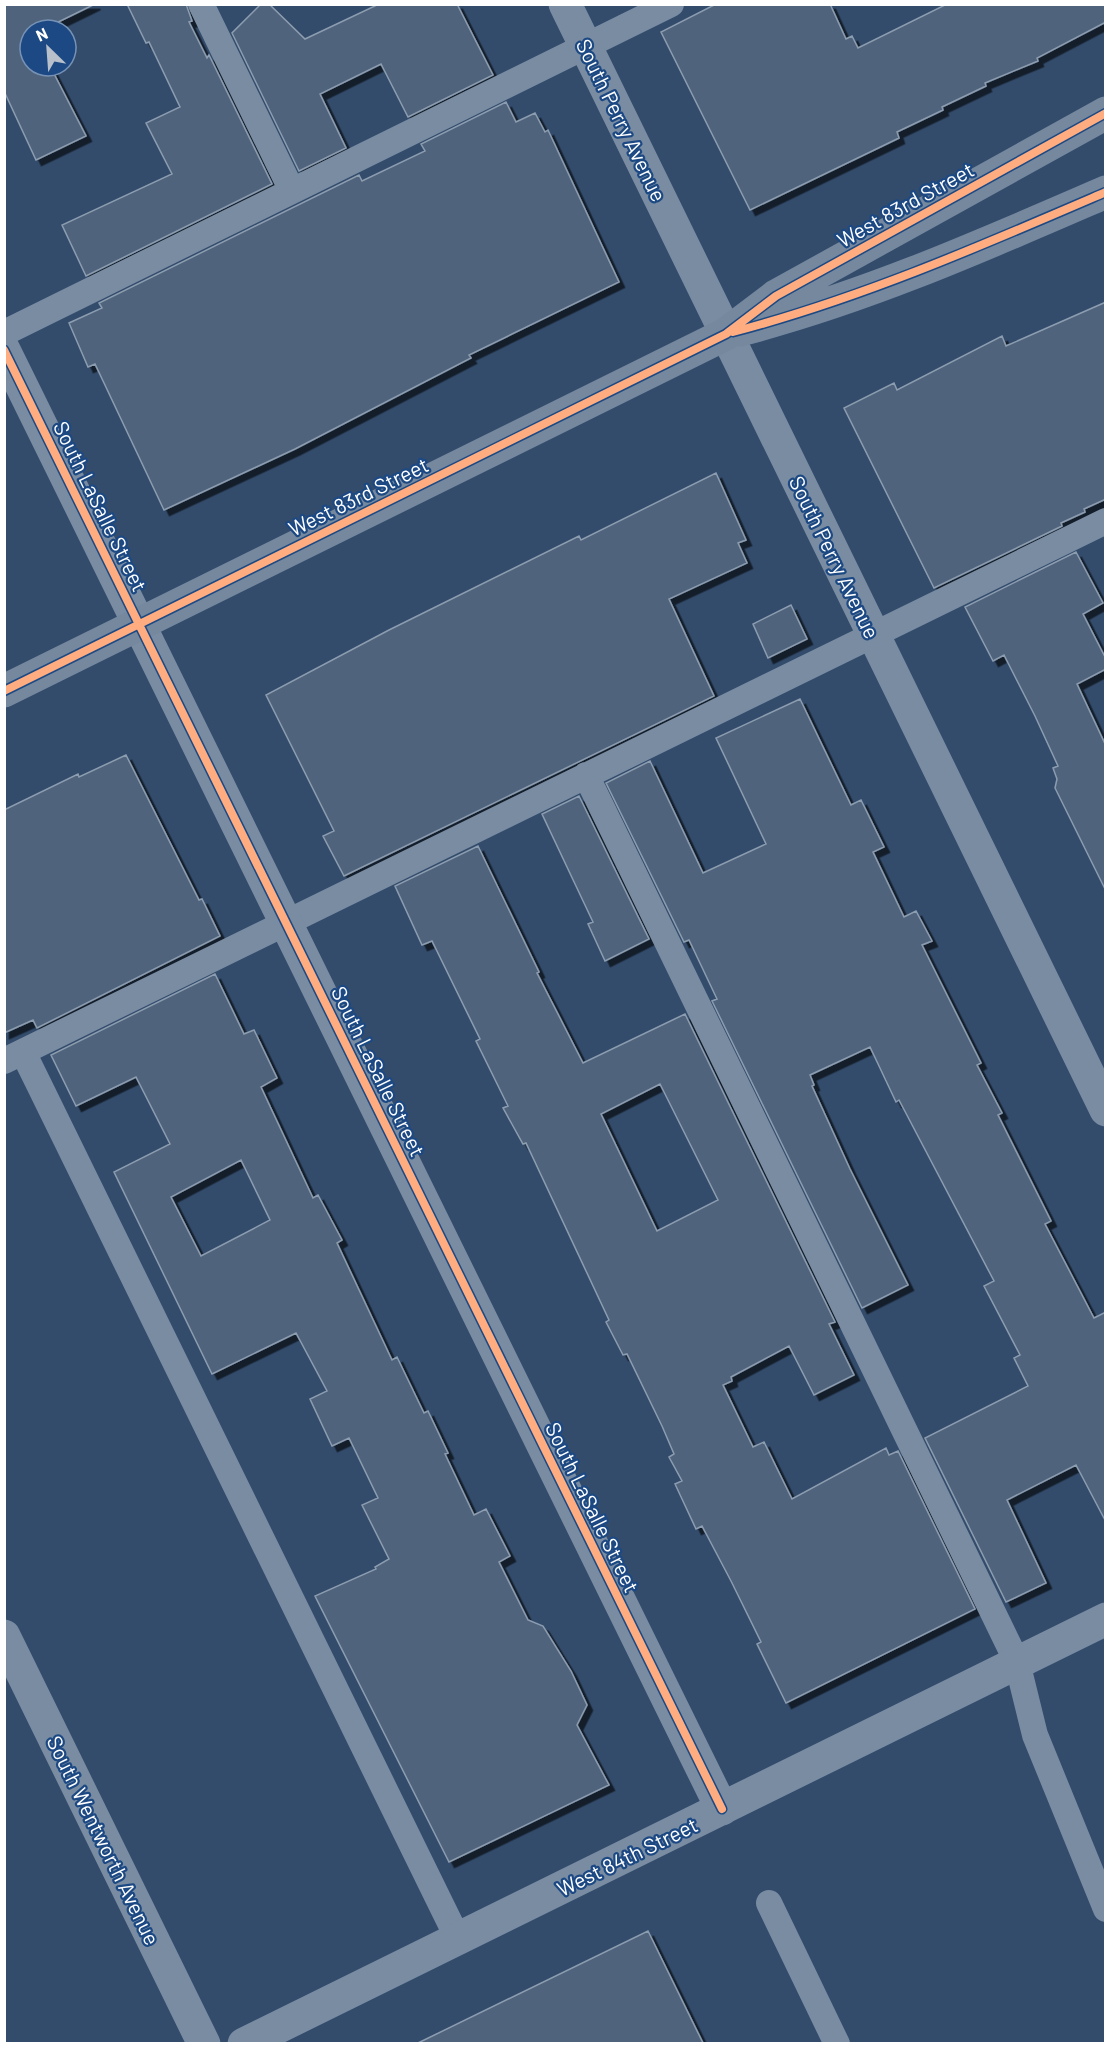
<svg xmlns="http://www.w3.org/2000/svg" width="1110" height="2048" font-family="Barlow,sans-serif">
<defs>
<filter id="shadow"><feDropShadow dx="5.5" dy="5.5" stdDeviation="0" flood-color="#0009"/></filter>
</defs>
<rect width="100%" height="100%" fill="#334c6c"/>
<!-- building -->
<path fill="#4f637c" stroke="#8d9db0" stroke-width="1.5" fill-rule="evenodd" filter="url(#shadow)" d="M 4,4 L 95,4 L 42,30 L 30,30 L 30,66 L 50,66 L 86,136 L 36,160 L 4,91 Z
M 127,4 L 186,4 L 192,21 L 189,22 L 207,58 L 209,55 L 272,184 L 86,276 L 62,225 L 172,174 L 146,123 L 180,107 L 149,42 L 146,43 Z
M 261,4 L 269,4 L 305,39 L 379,4 L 457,4 L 493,75 L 408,117 L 381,64 L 320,94 L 346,148 L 299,171 L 232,33 Z
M 716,4 L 830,4 L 846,39 L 852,36 L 858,48 L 947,4 L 1106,4 L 1106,22 L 1037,58 L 1038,61 L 985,83 L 986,86 L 942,107 L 943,110 L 897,132 L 899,138 L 750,210 L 661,32 Z
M 506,102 L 516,122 L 535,113 L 545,132 L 548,130 L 619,282 L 469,355 L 471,358 L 295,449 L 164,510 L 95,364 L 88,367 L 69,323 L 102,308 L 99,303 L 359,175 L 362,181 L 425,151 L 421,144 Z
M 1106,302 L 1106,499 L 1084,509 L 1085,512 L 1061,523 L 1062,526 L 934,588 L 844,408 L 894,383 L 897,390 L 1002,336 L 1006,346 Z
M 716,473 L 746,540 L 738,543 L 747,563 L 669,599 L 714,696 L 344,876 L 323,836 L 334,831 L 266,695 L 389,630 L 579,536 L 581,540 Z
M 1076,552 L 1103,603 L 1083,614 L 1106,659 L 1106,669 L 1077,684 L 1106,746 L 1106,891 L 1055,788 L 1057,779 L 1053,768 L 1058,766 L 1035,716 L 1004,655 L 993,661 L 965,607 Z
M 791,605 L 807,639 L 768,658 L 753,624 Z
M 800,699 L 851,805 L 861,800 L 884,847 L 873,852 L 904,917 L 916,911 L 932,941 L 922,945 L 981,1063 L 977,1065 L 1002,1113 L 998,1115 L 1051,1221 L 1045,1224 L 1094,1318 L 1106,1312 L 1106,1522 L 1076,1465 L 1007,1500 L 1046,1583 L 1006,1602 L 925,1438 L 1028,1386 L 1014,1358 L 1020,1355 L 984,1286 L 994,1281 L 899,1100 L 896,1102 L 870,1047 L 810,1075 L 814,1085 L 812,1086 L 850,1169 L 908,1285 L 862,1308 L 712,1001 L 717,999 L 689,940 L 684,942 L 606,783 L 650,761 L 703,873 L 766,844 L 716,738 Z
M 126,755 L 199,900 L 202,899 L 220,936 L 37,1028 L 33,1020 L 4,1033 L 4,810 L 78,774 L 79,777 Z
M 579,796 L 649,939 L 605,961 L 588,924 L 593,922 L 542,814 Z
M 478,846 L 539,972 L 537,973 L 583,1063 L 685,1014 L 835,1322 L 829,1324 L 854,1375 L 814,1395 L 789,1346 L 731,1377 L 732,1381 L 723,1385 L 753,1447 L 764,1442 L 792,1499 L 886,1448 L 889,1455 L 898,1451 L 975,1609 L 786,1703 L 757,1644 L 761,1642 L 731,1581 L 702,1526 L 696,1529 L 675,1484 L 682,1481 L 669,1457 L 674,1454 L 662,1426 L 627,1354 L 623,1355 L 606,1322 L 609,1320 L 526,1143 L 523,1144 L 503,1108 L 508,1106 L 476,1041 L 480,1039 L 432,941 L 422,945 L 395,886 ZM 660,1084 L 718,1200 L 657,1231 L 601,1114 Z
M 215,974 L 244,1034 L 254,1030 L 277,1078 L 261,1087 L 313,1198 L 318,1195 L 342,1240 L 337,1243 L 392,1360 L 397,1357 L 424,1413 L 428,1411 L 448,1453 L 445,1454 L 474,1515 L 486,1509 L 510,1556 L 499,1562 L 528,1620 L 543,1626 L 571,1671 L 587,1705 L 577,1725 L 609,1785 L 449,1862 L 315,1596 L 376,1569 L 375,1567 L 389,1559 L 362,1505 L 378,1498 L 349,1438 L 332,1446 L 310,1399 L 327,1391 L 296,1333 L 212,1374 L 114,1172 L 170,1144 L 136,1077 L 76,1106 L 51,1055 ZM 241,1160 L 270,1220 L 201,1256 L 171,1197 Z
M 648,1931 L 703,2043 L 418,2043 Z"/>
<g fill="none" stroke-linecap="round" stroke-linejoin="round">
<!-- lane -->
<path stroke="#798ca2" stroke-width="26" d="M 201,4 L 292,191
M 4,333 L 671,4
M 586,775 L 1017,1662 L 1035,1735 L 1106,1909
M 23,1052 L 458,1939
M 4,1061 L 1106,521
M 769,1903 L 837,2044"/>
<!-- street -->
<path stroke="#798ca2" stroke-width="33" d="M 565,4 L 1106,1110
M 4,350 L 722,1809
M 4,1636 L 204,2044
M 244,2044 L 1106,1619"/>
<!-- secondary -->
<path stroke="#75889e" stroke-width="33" d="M 740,330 C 867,297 986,244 1106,192
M 4,691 L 726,334 L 776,296 L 1106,113"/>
<defs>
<path id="cycleway" d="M 733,332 C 862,298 983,245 1106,192
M 4,350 L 722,1809
M 4,691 L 726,334 L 776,296 L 1106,113"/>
</defs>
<!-- cycleway casing -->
<use href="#cycleway" stroke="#1c4983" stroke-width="11"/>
<!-- cycleway -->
<use href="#cycleway" stroke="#ffac80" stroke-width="8"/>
</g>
<g text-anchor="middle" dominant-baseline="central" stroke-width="4.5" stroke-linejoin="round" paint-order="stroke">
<!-- street labels -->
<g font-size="21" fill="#fff" stroke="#1c4983">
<text transform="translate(622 120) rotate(64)">South Perry Avenue</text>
<text transform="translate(905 204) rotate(-29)">West 83rd Street</text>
<text transform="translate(358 496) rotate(-26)">West 83rd Street</text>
<text transform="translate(101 506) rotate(64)">South LaSalle Street</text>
<text transform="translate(835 557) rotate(64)">South Perry Avenue</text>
<text transform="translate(379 1071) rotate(64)">South LaSalle Street</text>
<text transform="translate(593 1507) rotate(64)">South LaSalle Street</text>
<text transform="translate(104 1840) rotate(64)">South Wentworth Avenue</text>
<text transform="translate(627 1856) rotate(-26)">West 84th Street</text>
</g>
</g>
<!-- border -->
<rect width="1110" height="2048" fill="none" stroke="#ffffff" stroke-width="12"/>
<!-- north arrow -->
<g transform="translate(48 48) rotate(335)"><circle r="28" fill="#1c4983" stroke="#7792b5" stroke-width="1.5"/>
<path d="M0-4.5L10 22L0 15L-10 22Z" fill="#b8c0cc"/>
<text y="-9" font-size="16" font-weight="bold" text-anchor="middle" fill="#ffffff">N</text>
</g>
</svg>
